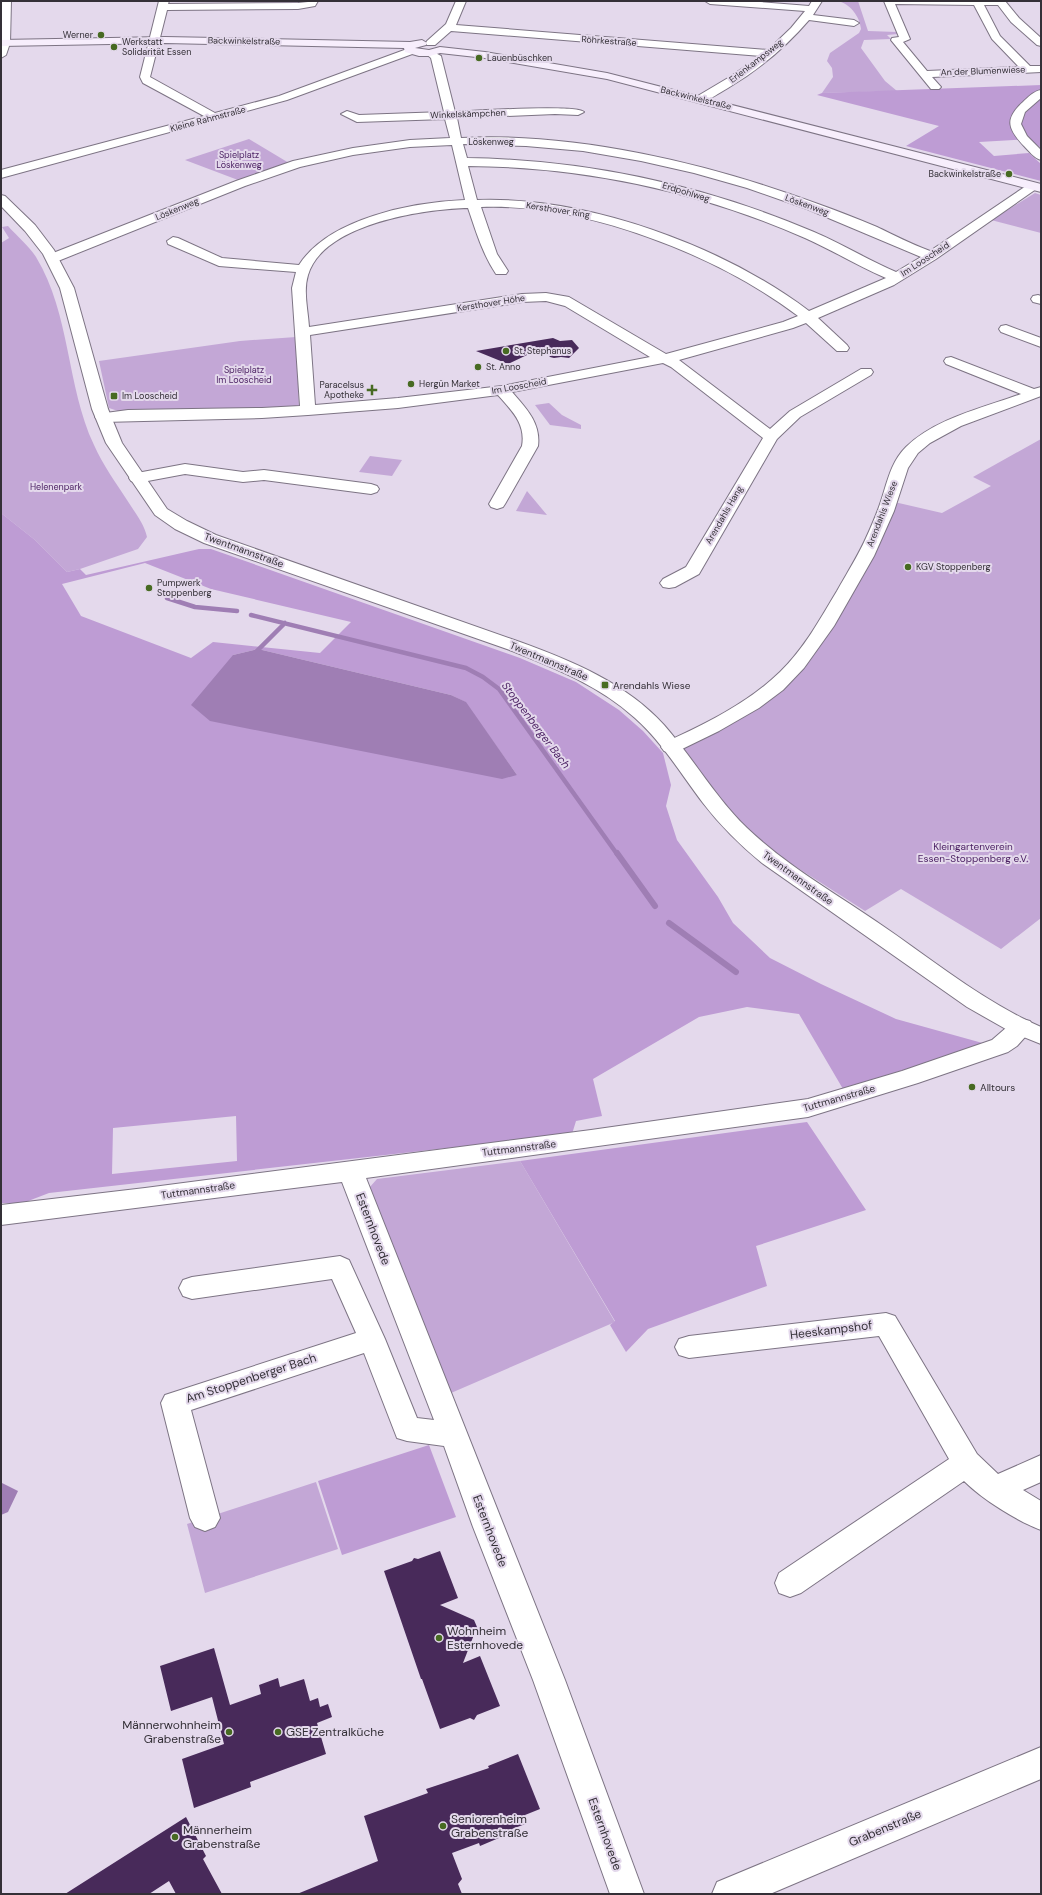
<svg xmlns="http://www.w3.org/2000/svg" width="1042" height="1895" font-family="'DM Sans',sans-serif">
<rect width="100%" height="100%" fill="#e4d9ec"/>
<!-- green -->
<path fill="#c3a7d6" d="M 837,1 L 858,1 L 868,31 L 897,32 L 898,34 L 887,35 L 891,39 L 864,40 L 861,48 L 885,81 L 897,91 L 822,93 L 833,77 L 832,68 L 827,61 L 830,53 L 859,33 L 861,29 C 860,17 850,3 837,1 Z
M 249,139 L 289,163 L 238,180 L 185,160 Z
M 1035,193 L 1041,195 L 1041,233 L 991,220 Z
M 8,226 C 17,236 29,246 36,257 C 71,315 66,385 94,445 C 103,465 116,483 127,500 C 135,513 144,523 147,537 L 138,549 L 80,569 L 67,572 L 35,540 L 1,513 L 1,243 L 9,238 L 2,227 Z
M 296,337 L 299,407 L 121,412 L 109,408 L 99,361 L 240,341 Z
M 549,403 L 562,415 L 581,425 L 581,429 L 550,425 L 535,405 Z
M 1041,439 L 1041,918 L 1001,949 L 901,889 L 865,911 L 765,847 L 738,821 L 677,747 L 795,671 L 890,501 L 942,513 L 991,486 L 973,477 Z
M 370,456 L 402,460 L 392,476 L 359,472 Z
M 527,491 L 547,515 L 516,511 Z
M 520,1161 L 615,1322 L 451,1393 L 369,1188 L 377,1179 Z
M 316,1482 L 338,1549 L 205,1593 L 187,1524 Z"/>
<!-- forest -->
<path fill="#be9cd4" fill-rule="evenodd" d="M 1041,85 L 1041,148 L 1029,139 L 979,142 L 994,156 L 1029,153 L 1041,164 L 1041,181 L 906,146 L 939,126 L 817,95 L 822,93 Z
M 1,513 L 35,540 L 67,572 L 80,569 L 86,575 L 199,549 L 211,549 L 520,658 L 576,682 L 619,710 L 643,731 L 663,753 L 671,785 L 666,806 L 677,840 L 718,897 L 733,923 L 770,958 L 821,984 L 896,1019 L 986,1044 L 843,1089 L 799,1014 L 747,1007 L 699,1017 L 593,1079 L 602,1116 L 576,1121 L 572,1134 L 49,1193 L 23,1203 L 1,1203 ZM 145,563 L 211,589 L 351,622 L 320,653 L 213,642 L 191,658 L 81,616 L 62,584 ZM 258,649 L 451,695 L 465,702 L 517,775 L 233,655 ZM 236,1116 L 237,1161 L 112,1174 L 113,1128 Z
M 807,1122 L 866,1210 L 756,1246 L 767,1286 L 648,1329 L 626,1352 L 610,1325 L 615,1321 L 520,1161 Z
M 429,1445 L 456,1517 L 342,1555 L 318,1481 Z"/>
<!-- water -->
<path fill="#9f7eb4" d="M 258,649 L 451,695 L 466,702 L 517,775 L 502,779 L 210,721 L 191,705 L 233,655 Z
M 1,1475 L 2,1483 L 18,1491 L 8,1512 L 1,1515 Z"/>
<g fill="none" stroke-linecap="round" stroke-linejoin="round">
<!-- stream-far1 -->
<path stroke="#9f7eb4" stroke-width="4.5" d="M 167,598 L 195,607 L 237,611
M 251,615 L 466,668 L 483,677 L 499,689 L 617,854
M 254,654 L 285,623"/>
<!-- stream -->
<path stroke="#9f7eb4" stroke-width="6" d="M 617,853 L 655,906
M 669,923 L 736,972"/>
</g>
<!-- building -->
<path fill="#482a5a" d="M 553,338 L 560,341 L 572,340 L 579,348 L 569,358 L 561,357 L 554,358 L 550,357 L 543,348 L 546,346 L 508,364 L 476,351 Z
M 440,1551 L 458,1598 L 440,1605 L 474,1620 L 477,1627 L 463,1663 L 480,1656 L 500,1706 L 477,1715 L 474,1720 L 470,1718 L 440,1729 L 422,1679 L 421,1679 L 384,1571 L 412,1561 L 414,1558 L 418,1559 Z
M 214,1648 L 230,1705 L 261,1694 L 259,1685 L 278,1678 L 280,1687 L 304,1679 L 310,1701 L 318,1698 L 320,1707 L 328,1704 L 332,1717 L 317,1723 L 326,1754 L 250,1782 L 251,1787 L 194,1808 L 182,1759 L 224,1744 L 212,1697 L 171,1711 L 160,1666 Z
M 518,1754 L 540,1809 L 525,1815 L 528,1823 L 512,1829 L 513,1832 L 480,1846 L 479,1843 L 452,1853 L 462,1879 L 458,1884 L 462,1894 L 297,1894 L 378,1861 L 364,1816 L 428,1793 L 426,1789 L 489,1768 L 488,1766 Z
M 186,1817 L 206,1856 L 203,1859 L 222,1894 L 176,1894 L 169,1881 L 149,1894 L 65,1894 Z"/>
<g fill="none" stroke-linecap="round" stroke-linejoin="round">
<defs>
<path id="minor" d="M 1,1 L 11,1 L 10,43 L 5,46 L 1,45 Z
M 159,1 L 169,1 L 168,4 L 298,3 L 318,1 L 315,6 L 298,9 L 167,10 L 150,77 L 215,113 L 279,96 L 407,49 L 411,48 L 416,51 L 415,53 L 287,100 L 1,178 L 1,170 L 204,116 L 143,83 L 140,77 Z
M 456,1 L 466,1 L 456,25 L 768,50 L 791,28 L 805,11 L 710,4 L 705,1 L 748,1 L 809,6 L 812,1 L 822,1 L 813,15 L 854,20 L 859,23 L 854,26 L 809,20 C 786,47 758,70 728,88 C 719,93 710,100 700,102 L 694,99 L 696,97 L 728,78 L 761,56 L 451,31 L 435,45 L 427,45 L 426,43 L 427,41 L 446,24 Z
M 884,1 L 1005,1 L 1019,18 L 1041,38 L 1041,46 L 1037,45 L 1011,22 L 998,5 L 984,5 L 1000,36 L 1030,66 L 1041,66 L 1041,72 L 932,77 L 941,87 L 939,89 L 931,89 L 891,40 L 892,38 L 899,37 ZM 895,4 L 974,5 L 992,39 L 1019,67 L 927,71 L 903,42 L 910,39 Z
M 430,50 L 441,56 L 455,112 C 472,111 577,104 584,112 L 578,115 L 555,114 L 457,118 L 461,138 C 577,132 710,164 818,204 C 838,211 858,219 877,227 C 894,235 911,244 930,251 L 1029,184 L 1037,184 L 1039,187 L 936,259 L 894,285 L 818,318 L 847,345 L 849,348 L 847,351 L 837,351 L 806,323 L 793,328 L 679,360 L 770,429 L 790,411 L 861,369 L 871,369 L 873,372 L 871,375 L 800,417 L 777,439 L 699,574 L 675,587 L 669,588 L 663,587 L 660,583 L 663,579 L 686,567 L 763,438 L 671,367 L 663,363 L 512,392 C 526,408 541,423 538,446 L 505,504 L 503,507 L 497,509 L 491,507 L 489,504 L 522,446 C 526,424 512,411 498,395 L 398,408 L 308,415 L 262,418 L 103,422 L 98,420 L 95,417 L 98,414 L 128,410 L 262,408 L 300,406 L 292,288 L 296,272 L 219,266 L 168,244 L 167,241 L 173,237 L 178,238 L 222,258 L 299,265 C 329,218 413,202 465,200 L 452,145 L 410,147 L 353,155 L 300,167 L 245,186 L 58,261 L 48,261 L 46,258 L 48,255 L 236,181 L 293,161 L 353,148 L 410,140 L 450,138 L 445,119 L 357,122 L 341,114 L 347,111 L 359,115 L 444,112 L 431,58 L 425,53 ZM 463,144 L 526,146 L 583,151 L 641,161 L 694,173 L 747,188 L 807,209 L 921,257 L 896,272 C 868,260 842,244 814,232 C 704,185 586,160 467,158 ZM 468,166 C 585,167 698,191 805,238 C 832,250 858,266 886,278 L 809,311 C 723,246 587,196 477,200 ZM 481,207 C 584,203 716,254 798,316 L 783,322 L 666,354 L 569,297 L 546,293 L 522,294 L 309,327 C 308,310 303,291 308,275 C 323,224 423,209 468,208 C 476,231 482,253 496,274 L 506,274 L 508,271 L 497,254 ZM 546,301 L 565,306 L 650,357 L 502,386 L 398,398 L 315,405 L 310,335 L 522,302 Z
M 1041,90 L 1041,98 L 1025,112 L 1021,124 L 1027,136 L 1041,150 L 1041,160 C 1034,158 1029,151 1024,146 C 1008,129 1004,119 1023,102 C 1028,97 1034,91 1041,90 Z
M 1038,295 L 1041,296 L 1041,304 L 1033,302 L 1031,299 L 1033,296 Z
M 1006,325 L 1041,338 L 1041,347 L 1001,332 L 999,329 L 1001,326 Z
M 951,357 L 1034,389 L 1041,387 L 1041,396 L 961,426 L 930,443 L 918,453 L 908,468 L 894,511 L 874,556 L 834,626 L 804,668 L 783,690 L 759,708 L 719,731 L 678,751 L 671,753 L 664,751 L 661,747 L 664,743 C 705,724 747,704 780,672 C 804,649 820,619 837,591 C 847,573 858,556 866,538 C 871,527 876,516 880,504 C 887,484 890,463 906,447 C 936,418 983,408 1021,394 L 946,364 L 944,361 L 946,358 Z
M 185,464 L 243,472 L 264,470 L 371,484 L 377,486 L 379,489 L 377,492 L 371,494 L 264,480 L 243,482 L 185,474 L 137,483 L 131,481 L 129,478 L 131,475 L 137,473 Z
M 1022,1019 L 1030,1021 L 1034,1027 L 1017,1046 L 1008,1052 L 918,1083 L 808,1117 L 366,1178 L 565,1680 L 644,1894 L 610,1894 L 533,1680 L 473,1527 L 444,1446 L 407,1441 L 397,1438 L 364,1353 L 191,1410 L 220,1518 L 215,1527 L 205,1531 L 195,1527 L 190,1518 L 161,1403 L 165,1395 L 356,1333 L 332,1279 L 192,1299 L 183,1296 L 179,1288 L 183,1280 L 192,1277 L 340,1256 L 349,1260 L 385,1339 L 417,1418 L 434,1420 L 342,1182 L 1,1225 L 1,1205 L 145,1188 L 591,1130 L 808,1099 L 902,1071 L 992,1040 L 1014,1021 Z
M 886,1313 L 895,1316 L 977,1454 L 998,1474 L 1041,1455 L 1041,1482 L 1023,1490 L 1041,1501 L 1041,1530 C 1017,1521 982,1499 964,1481 L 801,1593 L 790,1597 L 779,1593 L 775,1583 L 779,1573 L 949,1459 L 879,1336 L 689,1358 L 679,1355 L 675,1347 L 679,1339 L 689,1336 Z
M 1041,1747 L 1041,1779 L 770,1894 L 712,1894 L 717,1882 Z"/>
<path id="tertiary" d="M 5,40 L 10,43 L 6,55 L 1,58 L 1,41 Z
M 1,195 L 5,196 L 35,225 L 54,250 L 74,288 L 108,409 L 122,443 L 167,509 L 187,521 L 216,535 L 520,642 C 572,661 626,683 664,725 C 693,758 715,797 747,828 C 787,866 835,893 880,924 C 933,960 982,1001 1041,1027 L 1041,1044 L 1011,1032 L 967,1007 L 762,863 C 740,845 720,825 703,803 C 681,774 662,742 635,718 C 599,685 552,667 507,649 L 204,543 L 175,529 L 155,515 L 106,443 L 92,409 L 60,288 L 43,254 L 25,231 L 1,206 Z"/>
<path id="secondary" d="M 165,37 L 410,42 L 422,40 L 427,43 L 426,45 L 415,48 L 429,50 L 440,47 L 485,52 L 607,73 L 1041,184 L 1041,192 L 607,79 L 485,58 L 440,53 L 430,56 L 419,56 L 405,52 L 404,48 L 165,43 L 1,46 L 1,40 Z"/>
</defs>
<!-- minor casing -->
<use href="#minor" stroke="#7d7484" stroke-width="2"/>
<!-- tertiary casing -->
<use href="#tertiary" stroke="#7d7484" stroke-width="2"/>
<!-- secondary casing -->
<use href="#secondary" stroke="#7d7484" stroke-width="2"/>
<!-- minor -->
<use href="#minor" fill="#fff" fill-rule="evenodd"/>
<!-- tertiary -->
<use href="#tertiary" fill="#fff" fill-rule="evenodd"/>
<!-- secondary -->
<use href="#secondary" fill="#f7eefc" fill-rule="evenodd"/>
</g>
<!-- markers -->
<g fill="#476a22" stroke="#e4d9ec" stroke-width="1.5">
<circle cx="101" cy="35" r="4"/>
<circle cx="114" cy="47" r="4"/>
<circle cx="479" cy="58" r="4"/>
<circle cx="1009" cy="174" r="4"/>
<circle cx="506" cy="351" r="4"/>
<circle cx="478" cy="367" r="4"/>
<circle cx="411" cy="384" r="4"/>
<path d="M370 384h4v4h4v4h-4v4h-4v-4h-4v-4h4z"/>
<rect x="110" y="392" width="8" height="8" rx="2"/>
<circle cx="908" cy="567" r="4"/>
<circle cx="149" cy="588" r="4"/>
<rect x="601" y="681" width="8" height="8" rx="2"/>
<circle cx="972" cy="1087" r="4"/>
<circle cx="439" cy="1638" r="4"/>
<circle cx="229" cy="1732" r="4"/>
<circle cx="278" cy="1732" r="4"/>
<circle cx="443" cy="1826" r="4"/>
<circle cx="175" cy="1837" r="4"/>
</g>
<g text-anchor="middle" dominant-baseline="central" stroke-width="4" stroke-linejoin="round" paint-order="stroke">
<!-- far-poi labels -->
<g font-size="9" fill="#343037" stroke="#e4d9ec" text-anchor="start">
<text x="93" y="35" text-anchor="end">Werner</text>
<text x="122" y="42">Werkstatt<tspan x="122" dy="10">Solidarität Essen</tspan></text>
<text x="487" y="58">Lauenbüschken</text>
<text x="1001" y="174" text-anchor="end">Backwinkelstraße</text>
<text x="514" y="351">St. Stephanus</text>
<text x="486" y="367">St. Anno</text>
<text x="419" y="384">Hergün Market</text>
<text x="364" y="385" text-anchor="end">Paracelsus<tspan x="364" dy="10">Apotheke</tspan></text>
<text x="122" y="396">Im Looscheid</text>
<text x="916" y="567">KGV Stoppenberg</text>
<text x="157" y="583">Pumpwerk<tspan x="157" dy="10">Stoppenberg</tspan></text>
</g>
<!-- far-street labels -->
<g font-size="9" fill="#343037" stroke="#e4d9ec">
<text transform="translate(244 41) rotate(1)">Backwinkelstraße</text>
<text transform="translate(609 41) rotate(4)">Röhrkestraße</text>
<text transform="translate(756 61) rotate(-38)">Erlenkampsweg</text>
<text transform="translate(983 71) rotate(-2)">An der Blumenwiese</text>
<text transform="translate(696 98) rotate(14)">Backwinkelstraße</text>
<text transform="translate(468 114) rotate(-2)">Winkelskämpchen</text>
<text transform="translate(208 119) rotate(-15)">Kleine Rahmstraße</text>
<text x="491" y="142">Löskenweg</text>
<text transform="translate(686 192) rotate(17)">Erdpohlweg</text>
<text transform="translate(807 205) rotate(20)">Löskenweg</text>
<text transform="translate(177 209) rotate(-22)">Löskenweg</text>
<text transform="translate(558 210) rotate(9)">Kersthover Ring</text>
<text transform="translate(925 259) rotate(-33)">Im Looscheid</text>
<text transform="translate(491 303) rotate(-9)">Kersthover Höhe</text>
<text transform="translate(519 386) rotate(-10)">Im Looscheid</text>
<text transform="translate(882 514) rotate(-69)">Arendahls Wiese</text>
<text transform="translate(724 515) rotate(-60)">Arendahls Hang</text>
</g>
<!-- far-park labels -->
<g font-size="9" fill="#491e61" stroke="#e4d9ec">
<text x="239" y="155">Spielplatz<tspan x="239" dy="10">Löskenweg</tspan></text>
<text x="244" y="370">Spielplatz<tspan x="244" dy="10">Im Looscheid</tspan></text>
<text x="56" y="487">Helenenpark</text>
</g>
<!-- street labels -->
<g font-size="10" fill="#343037" stroke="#e4d9ec">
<text transform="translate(244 550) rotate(20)">Twentmannstraße</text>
<text transform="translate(549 661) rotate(23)">Twentmannstraße</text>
<text transform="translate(798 878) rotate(36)">Twentmannstraße</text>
<text transform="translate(839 1098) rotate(-16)">Tuttmannstraße</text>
<text transform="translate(519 1148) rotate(-7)">Tuttmannstraße</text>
<text transform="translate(198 1190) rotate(-8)">Tuttmannstraße</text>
</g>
<!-- poi labels -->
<g font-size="10" fill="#343037" stroke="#e4d9ec" text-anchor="start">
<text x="613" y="685">Arendahls Wiese</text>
<text x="980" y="1087">Alltours</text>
</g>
<!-- park labels -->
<g font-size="10" fill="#491e61" stroke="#e4d9ec">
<text x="973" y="846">Kleingartenverein<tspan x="973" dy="12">Essen-Stoppenberg e.V.</tspan></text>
</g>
<!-- water labels -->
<g font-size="11" font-style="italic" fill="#481d60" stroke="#e4d9ec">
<text transform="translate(536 725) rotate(53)">Stoppenberger Bach</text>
</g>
<!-- near-street labels -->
<g font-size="12" fill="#343037" stroke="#e4d9ec">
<text transform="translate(373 1229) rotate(69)">Esternhovede</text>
<text transform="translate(831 1330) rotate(-7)">Heeskampshof</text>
<text transform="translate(251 1378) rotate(-18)">Am Stoppenberger Bach</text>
<text transform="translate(490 1531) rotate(69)">Esternhovede</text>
<text transform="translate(885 1828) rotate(-23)">Grabenstraße</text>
<text transform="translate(605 1834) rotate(70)">Esternhovede</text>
</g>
<!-- near-poi labels -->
<g font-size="12" fill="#343037" stroke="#e4d9ec" text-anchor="start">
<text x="447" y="1631">Wohnheim<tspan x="447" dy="14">Esternhovede</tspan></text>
<text x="221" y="1725" text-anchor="end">Männerwohnheim<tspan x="221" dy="14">Grabenstraße</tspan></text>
<text x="286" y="1732">GSE Zentralküche</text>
<text x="451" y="1819">Seniorenheim<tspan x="451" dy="14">Grabenstraße</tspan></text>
<text x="183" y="1830">Männerheim<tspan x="183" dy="14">Grabenstraße</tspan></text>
</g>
</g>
<!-- border -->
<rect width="1042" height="1895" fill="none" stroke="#343037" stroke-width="4"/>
</svg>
